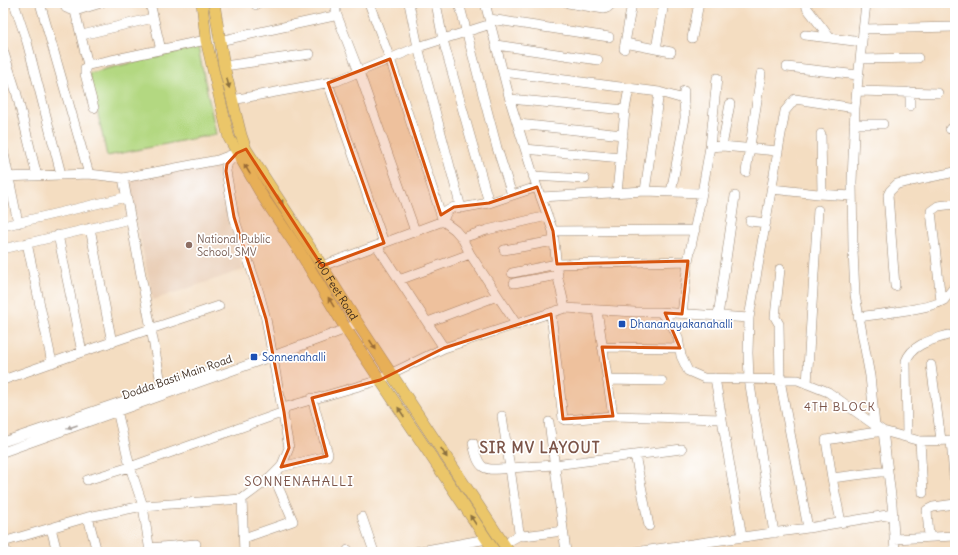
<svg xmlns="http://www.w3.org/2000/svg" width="958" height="555" font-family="Delius,sans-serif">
<rect width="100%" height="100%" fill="#fff"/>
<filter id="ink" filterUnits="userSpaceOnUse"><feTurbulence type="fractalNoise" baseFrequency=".025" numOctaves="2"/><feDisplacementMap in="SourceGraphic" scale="8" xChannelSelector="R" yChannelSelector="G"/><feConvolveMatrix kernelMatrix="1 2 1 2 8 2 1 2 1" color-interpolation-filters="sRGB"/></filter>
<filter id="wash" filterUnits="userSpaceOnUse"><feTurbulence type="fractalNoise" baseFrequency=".012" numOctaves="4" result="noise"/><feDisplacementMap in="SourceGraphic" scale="16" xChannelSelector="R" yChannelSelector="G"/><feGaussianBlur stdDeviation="0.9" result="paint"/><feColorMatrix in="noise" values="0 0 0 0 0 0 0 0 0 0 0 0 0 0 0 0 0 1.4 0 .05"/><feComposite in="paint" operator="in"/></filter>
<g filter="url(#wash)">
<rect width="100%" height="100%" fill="#f4ddc1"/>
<!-- built -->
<path fill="#e9ceb6" d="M 218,165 L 229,220 L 243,270 L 153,300 L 128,180 Z"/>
<!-- green -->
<path fill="#b3d881" stroke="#778150" d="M 198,47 L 216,134 L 107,156 L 89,73 Z"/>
</g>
<g filter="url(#ink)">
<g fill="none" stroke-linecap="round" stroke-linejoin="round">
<defs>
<path id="minor" d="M 14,3 L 27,42 L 61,174
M 40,3 L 89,174
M 64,3 L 66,8 L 75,11 L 88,65 L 206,40
M 150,3 L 161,50
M 256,3 L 256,5
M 369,3 L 390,59 L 443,221 L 455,230 L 462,238 L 470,254 L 517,325
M 409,3 L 418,47 L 461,208
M 436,3 L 443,40 L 489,203
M 459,3 L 497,148 L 512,195
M 485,3 L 511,104 L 537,187 L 553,231 L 558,278 L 565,308
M 568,3 L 604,9 L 607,8 L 613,3
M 806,3 L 807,8 L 830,38
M 866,3 L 855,108 L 852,182 L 853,250 L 855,295 L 870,376 L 875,426
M 75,11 L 101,3
M 336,13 L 359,72 L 415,231
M 490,19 L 609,37
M 863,29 L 955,27
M 82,35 L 153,18
M 805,35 L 862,42
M 692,38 L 699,3
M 219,41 L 334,16 L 336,13 L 336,3
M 625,43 L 671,52
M 496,45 L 598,60
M 624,49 L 632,3
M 656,49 L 664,3
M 3,50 L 16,91 L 37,176
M 860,59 L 918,58
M 88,65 L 85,68 L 85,74 L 94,108
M 224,66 L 310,54
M 787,67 L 858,75
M 503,72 L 659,92 L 680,98 L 683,100
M 328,83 L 384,243
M 857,91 L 938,93
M 510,99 L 625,110
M 232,100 L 337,81 L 418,47 L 491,24
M 910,106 L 910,92
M 518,124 L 623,135
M 854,124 L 883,124
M 950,129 L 955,128
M 821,134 L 822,194
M 722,146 L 730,104
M 710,147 L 722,146 L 778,151
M 3,149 L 18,223
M 525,149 L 621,158
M 746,172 L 761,74
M 533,176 L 585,179
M 3,177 L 89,174 L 123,178 L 218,160 L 236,153
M 123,178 L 162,388
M 772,189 L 818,194 L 852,196
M 645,191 L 659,92
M 671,192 L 685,118 C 685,109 683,100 684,91
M 617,193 L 625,110 L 629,88
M 541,197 L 645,191 L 702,193
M 750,221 L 766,223
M 3,226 L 126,197
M 90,228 L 112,343
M 553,231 L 695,230
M 58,235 L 82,352
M 462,238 L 487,230 L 547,216
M 27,243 L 52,363
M 377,246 L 444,348
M 3,249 L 130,219
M 504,250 L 554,241
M 322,266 L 443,221 L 447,211 L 454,207 L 461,208 L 489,203 L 537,187
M 780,269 L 775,317 L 779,324 L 780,380 L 808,528
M 512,273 L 557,264 L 688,261
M 399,280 L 470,254
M 514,283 L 558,275
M 895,286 L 888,195 L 890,191 L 897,184 L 955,172
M 938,303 L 944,300 L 955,286
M 597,310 L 613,416
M 660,312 L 749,318 L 785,111 L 795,99 L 855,108
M 551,314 L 563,419 L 565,420 L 613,416 L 722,419
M 682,314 L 688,261 L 702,193 L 710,147 L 717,78
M 718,316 L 735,196
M 858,317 C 872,315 935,308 941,301 L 931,211 L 938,206 L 955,204
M 749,318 L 748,353 L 749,379 L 774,533
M 428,322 L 497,296
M 602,347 L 680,348
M 931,365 L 941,440
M 715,378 L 742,537
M 3,380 L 82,352 L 219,306
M 607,380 L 662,381
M 807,384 L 818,210
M 283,408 L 380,380 L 392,373 L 444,348 L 565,308 L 635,312 L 660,312 L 671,324 L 678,337 L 681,356 L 688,371 L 704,378 L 798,380 L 828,392 L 883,431 L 920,441 L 955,440
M 502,416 L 510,468 L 554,465 L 682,449
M 549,422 L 566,552
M 907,437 L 906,361 C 912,344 932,340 948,335
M 951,440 L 954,477
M 920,441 L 923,493
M 3,442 L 212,371
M 473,443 C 479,471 483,471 510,468 L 519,532 L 523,536 L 563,531
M 3,452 L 273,356 L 346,329 L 358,323
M 635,455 L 649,526
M 281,467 L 327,456 L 328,454 L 312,398
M 832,478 L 888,471
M 87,480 L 130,467 L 284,412
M 242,499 L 244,552
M 88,517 L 97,552
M 362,517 L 374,552
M 841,522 L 832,478 L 826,440 L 883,431 L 892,504 L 895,552
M 51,528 L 57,552
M 929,537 L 927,510 L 933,507 L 955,504
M 244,538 L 293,521 L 273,475
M 894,539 L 955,536
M 511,540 L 520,535
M 3,542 L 88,517 L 143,506 L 130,467 L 116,406
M 3,542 L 6,552
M 149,548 L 196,544
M 348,550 L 348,552
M 150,552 L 143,506 L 242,499 L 270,478 L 281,467 L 289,448 L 266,319 L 259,293 L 234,217 L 226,171 L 227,164 L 237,153
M 415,552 L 487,539
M 635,552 L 808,528 L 893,514"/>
<g id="major">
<path d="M 202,3 L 206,40 L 229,138 L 263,197 L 300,252 L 346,329 L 495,552"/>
<path id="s1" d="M 214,3 L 224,66 L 241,135 L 246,149 L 322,266 L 355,319 L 509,552"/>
</g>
</defs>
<!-- minor casing -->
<use href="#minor" stroke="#988470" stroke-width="10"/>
<!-- major casing -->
<use href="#major" stroke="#988470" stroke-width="12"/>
<!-- minor -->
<use href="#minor" stroke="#fff" stroke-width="9"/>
<!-- major -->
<use href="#major" stroke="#ebc669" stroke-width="11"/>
</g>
<!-- one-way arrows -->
<defs><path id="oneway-solid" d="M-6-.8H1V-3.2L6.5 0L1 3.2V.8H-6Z"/></defs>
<g fill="#8a7040">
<use href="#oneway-solid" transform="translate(228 83) rotate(76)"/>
<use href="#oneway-solid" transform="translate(247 169) rotate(-121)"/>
<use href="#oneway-solid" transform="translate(280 200) rotate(57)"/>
<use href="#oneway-solid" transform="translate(331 302) rotate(-121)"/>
<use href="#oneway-solid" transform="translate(373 345) rotate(56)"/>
<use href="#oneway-solid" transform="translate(401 412) rotate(-124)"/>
<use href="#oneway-solid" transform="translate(444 453) rotate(57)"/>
<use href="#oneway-solid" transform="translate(473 520) rotate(-124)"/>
</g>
<use fill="#a79f9a" href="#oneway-solid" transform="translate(72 427) rotate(160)"/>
</g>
<!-- marked area -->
<path fill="#d7540e" fill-opacity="0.2" stroke="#d7540e" stroke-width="3" stroke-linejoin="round" d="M 390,59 L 441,215 L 454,207 L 489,203 L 537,187 L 553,231 L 557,264 L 688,261 L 682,314 L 665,313 L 680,348 L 602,347 L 613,416 L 563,419 L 551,314 L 444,348 L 380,380 L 312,398 L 327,456 L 281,467 L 289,448 L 284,412 L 266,319 L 234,217 L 226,171 L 227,164 L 237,153 L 246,149 L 322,266 L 384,243 L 328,83 Z"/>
<!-- markers -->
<circle fill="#8d6e63" stroke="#fff" stroke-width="1.5" cx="189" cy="245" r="4"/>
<g fill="#1a4fb4" stroke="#fff" stroke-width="1.5">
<rect x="618" y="320" width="8" height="8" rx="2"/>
<rect x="250" y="353" width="8" height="8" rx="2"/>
</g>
<g text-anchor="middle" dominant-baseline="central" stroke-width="3.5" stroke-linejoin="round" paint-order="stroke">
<!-- education labels -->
<g font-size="11" fill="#785e54" stroke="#fff" text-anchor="start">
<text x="197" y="239">National Public<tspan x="197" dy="13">School, SMV</tspan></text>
</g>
<!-- street labels -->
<g font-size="11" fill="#3b2a1e" stroke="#fff">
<text stroke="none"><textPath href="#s1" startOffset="316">100 Feet Road</textPath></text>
<text transform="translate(177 377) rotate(-19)">Dodda Basti Main Road</text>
</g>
<!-- transit labels -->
<g font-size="11" fill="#164399" stroke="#fff" text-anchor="start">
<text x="630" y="324">Dhananayakanahalli</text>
<text x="262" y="357">Sonnenahalli</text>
</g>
<!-- neighbourhood labels -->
<g font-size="12" letter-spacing="1" fill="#7c5549" stroke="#fff">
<text x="840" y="406">4TH BLOCK</text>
</g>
<!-- quarter labels -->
<g font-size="13" letter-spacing="1" fill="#7c5549" stroke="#fff">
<text x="299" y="481">SONNENAHALLI</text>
</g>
<!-- district labels -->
<g font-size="15" font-weight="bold" letter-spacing="1" fill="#7c5549" stroke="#fff">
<text x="540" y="447">SIR MV LAYOUT</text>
</g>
</g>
<!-- margin -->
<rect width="958" height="555" fill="none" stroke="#fff" stroke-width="16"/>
</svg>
